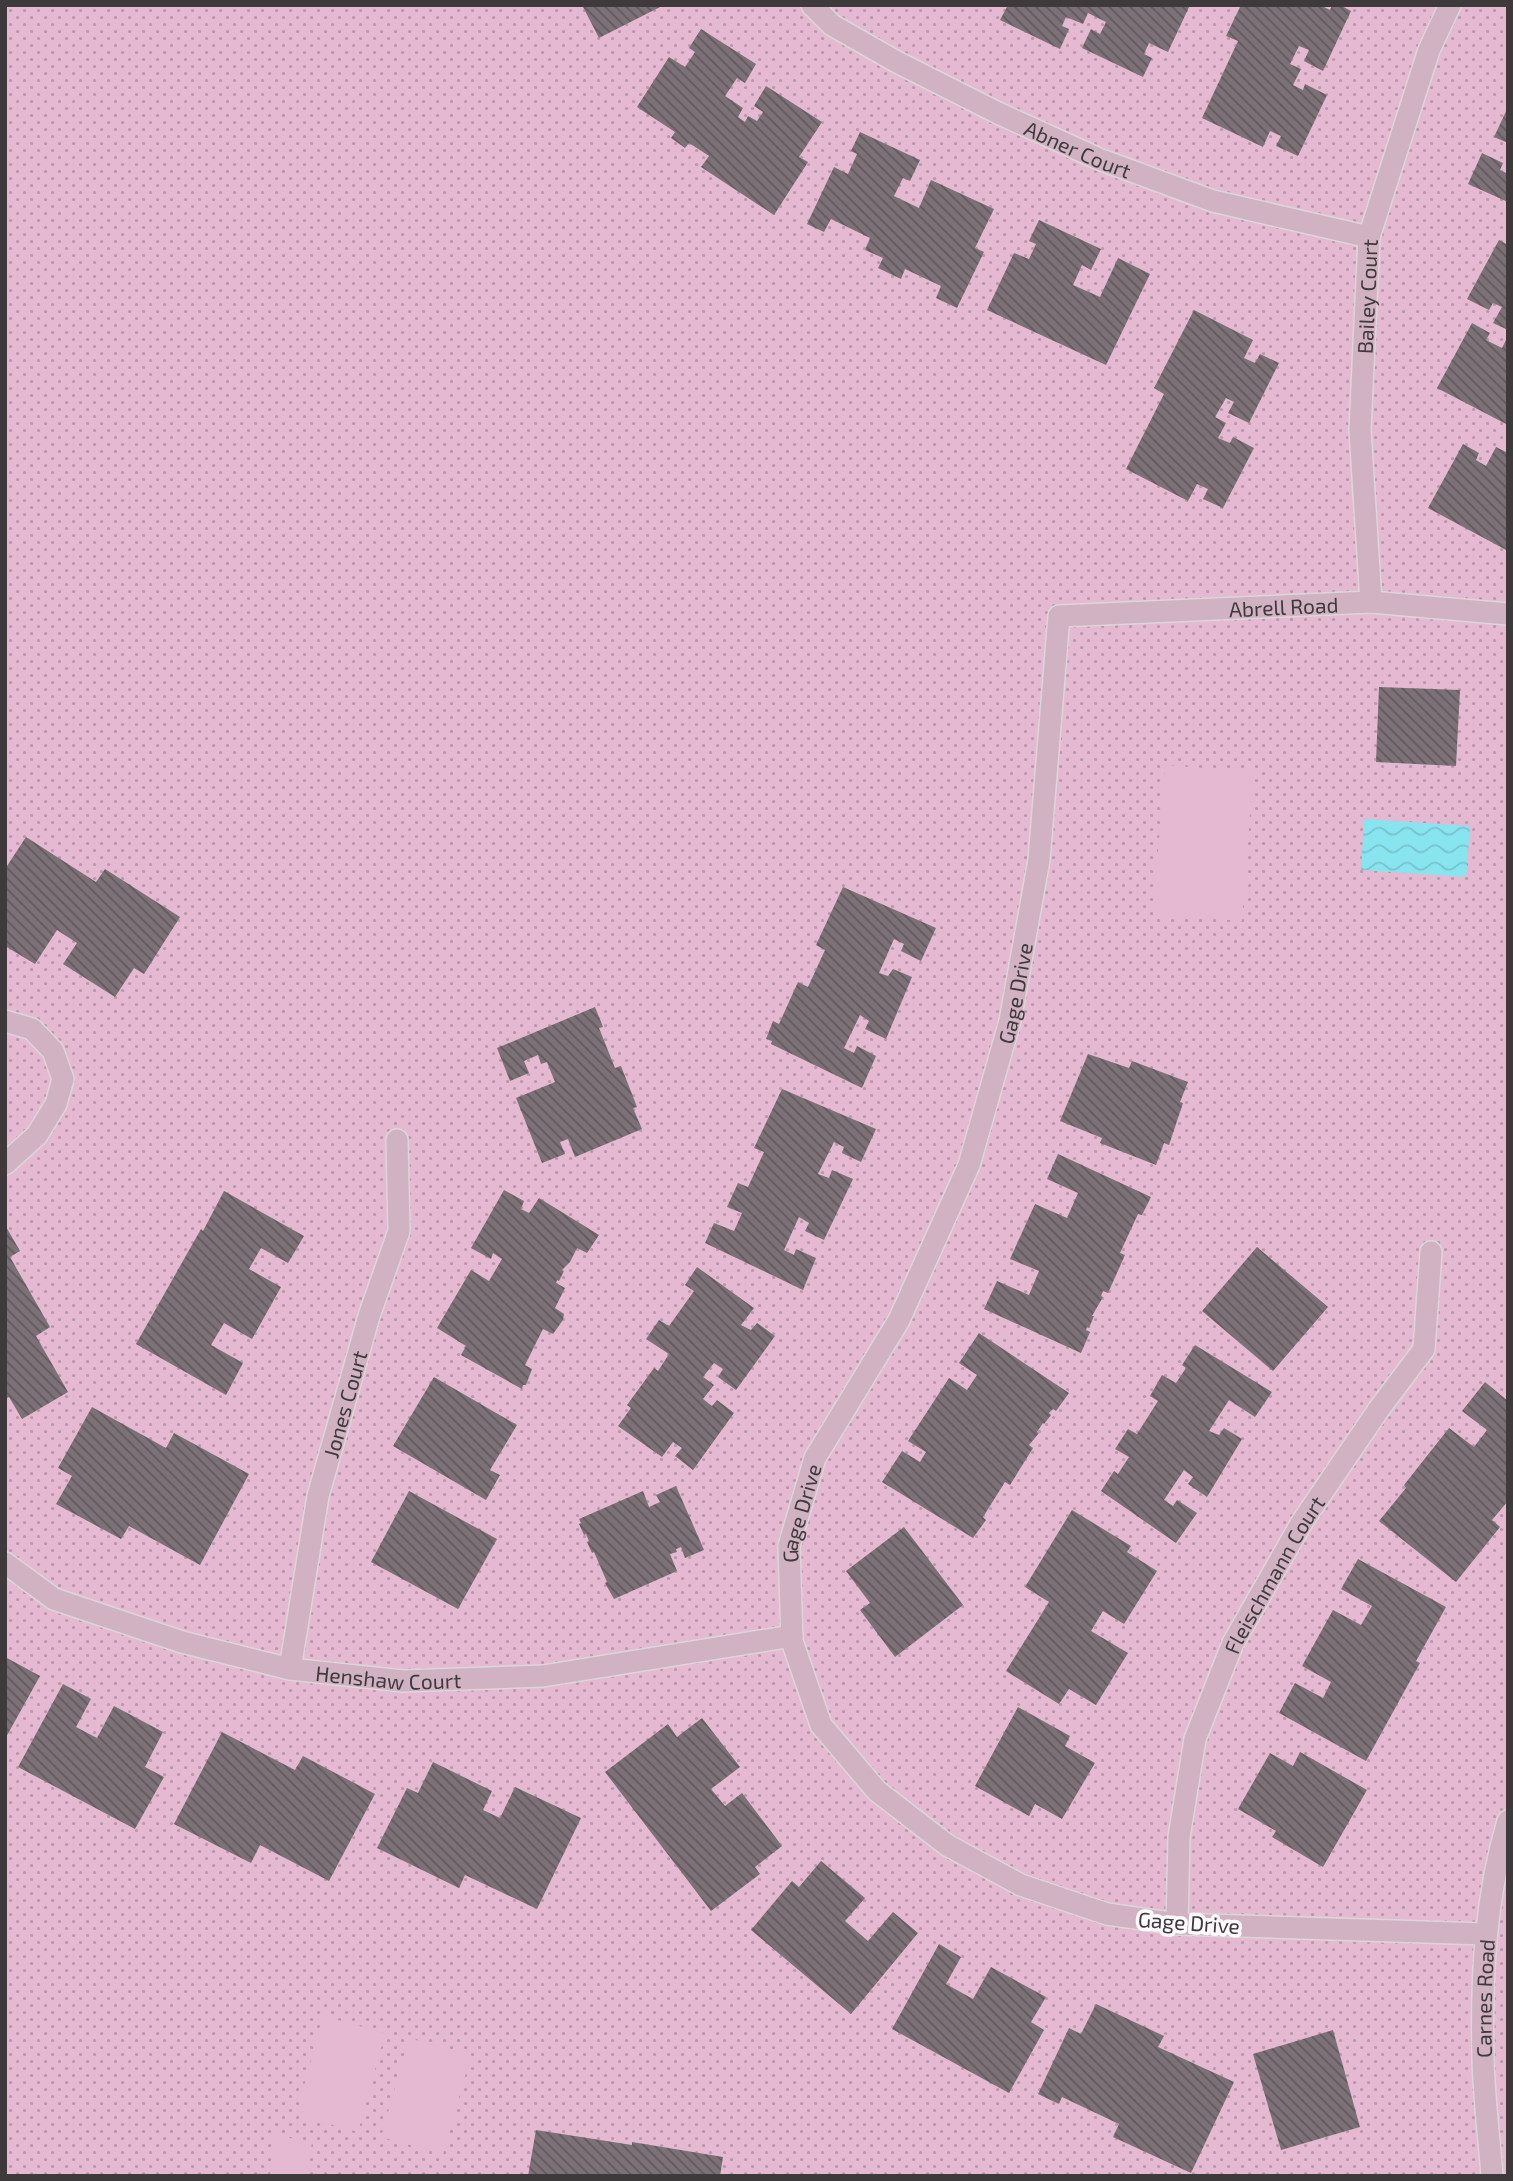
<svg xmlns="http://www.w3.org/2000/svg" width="1513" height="2181" font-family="'Exo 2',sans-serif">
<defs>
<pattern id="grass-dots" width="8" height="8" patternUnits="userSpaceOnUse" patternTransform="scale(1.75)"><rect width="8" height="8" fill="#e4b9d1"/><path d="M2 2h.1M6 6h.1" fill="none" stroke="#ba97ab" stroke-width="1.8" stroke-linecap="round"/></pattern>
<pattern id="water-waves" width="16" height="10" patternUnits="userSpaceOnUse" patternTransform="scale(1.75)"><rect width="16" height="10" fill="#88e4ef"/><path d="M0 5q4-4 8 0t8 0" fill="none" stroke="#76c4ce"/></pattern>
<pattern id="building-back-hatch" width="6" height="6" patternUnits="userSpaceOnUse" patternTransform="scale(1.75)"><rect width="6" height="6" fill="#7c7177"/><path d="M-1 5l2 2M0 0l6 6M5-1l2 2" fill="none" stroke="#62595e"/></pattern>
</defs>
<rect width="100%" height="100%" fill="#fef9fc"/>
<!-- grass -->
<path fill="url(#grass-dots)" d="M 5,5 L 1508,5 L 1508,2176 L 5,2176 Z"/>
<!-- green -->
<path fill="#e4b9d1" d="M 1165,765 L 1253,772 L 1242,921 L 1153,914 Z
M 323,2016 L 385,2033 L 358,2132 L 296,2115 Z
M 409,2038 L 471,2055 L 443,2154 L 381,2137 Z
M 275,2136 L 312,2141 L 308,2176 L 270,2176 Z"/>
<!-- water -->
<path fill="url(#water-waves)" d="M 1364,819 L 1470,826 L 1466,877 L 1361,870 Z"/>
<!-- building -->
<path fill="url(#building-back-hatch)" d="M 582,5 L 659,5 L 660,7 L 599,38 Z
M 1008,5 L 1190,5 L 1168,52 L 1149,43 L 1144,54 L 1152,58 L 1143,77 L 1082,48 L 1091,29 L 1100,34 L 1106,22 L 1088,13 L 1083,24 L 1066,17 L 1062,26 L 1069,29 L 1060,49 L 1000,20 Z
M 1241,5 L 1320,5 L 1330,10 L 1332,5 L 1340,5 L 1351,11 L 1323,71 L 1304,61 L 1309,50 L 1299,46 L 1290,64 L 1301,69 L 1293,85 L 1303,90 L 1305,84 L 1327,95 L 1298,156 L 1276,146 L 1281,136 L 1270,131 L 1263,147 L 1202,118 L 1238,41 L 1226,36 Z
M 701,29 L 756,64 L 745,83 L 737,78 L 725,96 L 743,108 L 738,117 L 745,122 L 748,116 L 757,121 L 763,112 L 754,106 L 766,86 L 822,122 L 799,157 L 808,162 L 774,215 L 701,167 L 709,156 L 689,143 L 685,148 L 671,138 L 675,132 L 637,107 L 669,57 L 685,67 L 695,52 L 689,48 Z
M 1508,107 L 1508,143 L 1494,137 Z
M 860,132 L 920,160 L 910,181 L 903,178 L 894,196 L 919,208 L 931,180 L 994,209 L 975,248 L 984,252 L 957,308 L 936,298 L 941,286 L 905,269 L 901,279 L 878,268 L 883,258 L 865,250 L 870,238 L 831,219 L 824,232 L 807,224 L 834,167 L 848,174 L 857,154 L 851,151 Z
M 1482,153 L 1503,163 L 1500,170 L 1508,174 L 1508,202 L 1468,184 Z
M 1039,220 L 1101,249 L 1091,270 L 1082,265 L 1073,285 L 1100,297 L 1118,258 L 1150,274 L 1106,365 L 987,310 L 1014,253 L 1029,259 L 1036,244 L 1029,241 Z
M 1499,240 L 1508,245 L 1508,330 L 1493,323 L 1502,307 L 1493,303 L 1489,310 L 1467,299 Z
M 1194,310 L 1253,340 L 1244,358 L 1255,363 L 1260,354 L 1279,363 L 1249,423 L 1228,413 L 1234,402 L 1226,398 L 1215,417 L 1226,423 L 1218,438 L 1230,443 L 1233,437 L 1254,448 L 1223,508 L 1203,499 L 1208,489 L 1197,484 L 1188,501 L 1126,469 L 1164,394 L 1154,388 Z
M 1472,323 L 1490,333 L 1486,340 L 1502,348 L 1508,336 L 1508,425 L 1437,388 Z
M 1463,444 L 1479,453 L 1476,460 L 1486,466 L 1496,447 L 1508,453 L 1508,551 L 1428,508 Z
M 1379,687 L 1460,690 L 1456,766 L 1376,762 Z
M 26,837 L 96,882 L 105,869 L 180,917 L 144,974 L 134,968 L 115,997 L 63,964 L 77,943 L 57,930 L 35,964 L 5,946 L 5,869 Z
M 843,887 L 936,928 L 921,961 L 901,951 L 904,944 L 894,939 L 879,973 L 888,976 L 893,969 L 912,977 L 886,1039 L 865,1029 L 869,1021 L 860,1015 L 844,1048 L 854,1053 L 857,1046 L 876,1056 L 862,1088 L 771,1044 L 772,1041 L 766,1039 L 773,1021 L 779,1024 L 798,982 L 808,987 L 825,950 L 816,945 Z
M 595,1007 L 603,1027 L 599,1028 L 615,1068 L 621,1066 L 637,1107 L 633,1108 L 642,1129 L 575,1157 L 568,1139 L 560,1142 L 565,1154 L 542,1163 L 516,1098 L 555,1082 L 547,1062 L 541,1064 L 538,1055 L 524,1061 L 529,1073 L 510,1081 L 497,1048 Z
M 1088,1054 L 1129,1068 L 1132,1061 L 1188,1082 L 1180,1102 L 1183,1103 L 1169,1145 L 1164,1143 L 1156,1165 L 1100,1143 L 1102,1138 L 1060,1121 Z
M 782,1089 L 876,1129 L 861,1162 L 842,1153 L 844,1147 L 834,1142 L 818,1174 L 829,1178 L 832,1170 L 853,1179 L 824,1240 L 805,1231 L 809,1223 L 799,1217 L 784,1250 L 794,1255 L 796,1249 L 816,1258 L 803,1290 L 705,1243 L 714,1223 L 734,1231 L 742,1213 L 727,1207 L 738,1183 L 748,1187 L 764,1152 L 754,1148 Z
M 1058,1154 L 1151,1197 L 1142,1215 L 1138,1214 L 1120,1253 L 1125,1255 L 1108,1293 L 1103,1291 L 1101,1296 L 1103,1297 L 1092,1316 L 1094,1316 L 1089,1328 L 1087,1327 L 1086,1330 L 1090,1332 L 1081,1353 L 984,1309 L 997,1281 L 1029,1295 L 1039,1271 L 1010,1259 L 1035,1204 L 1067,1218 L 1078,1193 L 1047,1179 Z
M 504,1190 L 524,1201 L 521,1209 L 529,1213 L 539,1198 L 599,1235 L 587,1253 L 577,1248 L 570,1262 L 562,1270 L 564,1271 L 559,1281 L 557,1280 L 556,1283 L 565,1288 L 555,1308 L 564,1314 L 563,1320 L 553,1334 L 543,1329 L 525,1365 L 532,1369 L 526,1385 L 523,1385 L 522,1389 L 461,1355 L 466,1346 L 437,1328 L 471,1270 L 489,1281 L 502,1259 L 493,1253 L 491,1259 L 471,1248 Z
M 224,1191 L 304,1236 L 288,1263 L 261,1248 L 249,1269 L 281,1287 L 252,1339 L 224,1323 L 211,1345 L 243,1363 L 226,1395 L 136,1344 L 201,1229 L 203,1231 Z
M 5,1225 L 20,1251 L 10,1257 L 50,1327 L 36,1336 L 68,1392 L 22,1419 L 9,1397 L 5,1399 Z
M 1257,1247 L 1328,1307 L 1273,1371 L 1202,1311 Z
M 697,1267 L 754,1308 L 741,1325 L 751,1330 L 757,1323 L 775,1336 L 736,1390 L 718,1377 L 723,1369 L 714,1363 L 703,1377 L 714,1385 L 703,1399 L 712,1406 L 717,1400 L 734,1413 L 693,1470 L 675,1456 L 682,1448 L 673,1442 L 662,1457 L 618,1426 L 631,1408 L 627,1405 L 654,1368 L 658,1371 L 669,1354 L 646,1339 L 659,1320 L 669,1326 L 694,1291 L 685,1285 Z
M 979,1333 L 1069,1393 L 1056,1411 L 1053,1409 L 1049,1413 L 1051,1415 L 1044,1424 L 1043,1423 L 1037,1432 L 1039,1433 L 1029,1445 L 1033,1448 L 1010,1485 L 1005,1482 L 983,1517 L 986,1520 L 973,1538 L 882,1482 L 902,1451 L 920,1462 L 926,1452 L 908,1441 L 949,1378 L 967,1390 L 977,1375 L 959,1363 Z
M 1195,1345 L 1272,1392 L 1255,1417 L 1229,1400 L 1209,1431 L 1219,1435 L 1224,1428 L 1242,1439 L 1207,1497 L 1188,1484 L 1193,1477 L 1184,1470 L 1164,1500 L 1173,1506 L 1177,1500 L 1197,1513 L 1176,1543 L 1101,1491 L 1114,1471 L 1118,1474 L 1129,1457 L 1115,1449 L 1128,1429 L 1137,1434 L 1158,1401 L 1150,1396 L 1162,1375 L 1176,1383 L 1186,1368 L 1182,1365 Z
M 434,1377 L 517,1425 L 490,1470 L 500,1475 L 486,1500 L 393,1446 Z
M 1485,1382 L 1508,1401 L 1508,1501 L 1492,1520 L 1500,1527 L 1456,1582 L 1379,1521 L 1406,1488 L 1404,1485 L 1449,1428 L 1474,1447 L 1487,1430 L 1462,1411 Z
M 92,1407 L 166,1448 L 174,1433 L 249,1474 L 200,1565 L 129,1526 L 121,1539 L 56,1504 L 72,1476 L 58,1468 Z
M 676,1486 L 704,1550 L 685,1558 L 681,1547 L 676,1549 L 677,1552 L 670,1554 L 677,1571 L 614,1599 L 605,1583 L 607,1582 L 594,1552 L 592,1553 L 587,1542 L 589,1541 L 586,1534 L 584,1535 L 579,1524 L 581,1523 L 579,1519 L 643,1491 L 649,1507 L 660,1502 L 656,1495 Z
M 409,1491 L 497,1539 L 458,1609 L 371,1562 Z
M 1072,1510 L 1131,1546 L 1127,1552 L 1157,1571 L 1124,1624 L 1103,1611 L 1091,1631 L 1128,1653 L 1096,1705 L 1069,1689 L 1059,1704 L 1006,1671 L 1049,1602 L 1025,1587 Z
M 904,1527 L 963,1605 L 895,1657 L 860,1610 L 870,1603 L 846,1571 Z
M 1358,1559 L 1446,1607 L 1416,1661 L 1420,1663 L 1366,1761 L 1279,1713 L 1295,1683 L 1323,1698 L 1331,1682 L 1302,1666 L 1333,1610 L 1361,1625 L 1372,1606 L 1341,1589 Z
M 7,1658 L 40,1676 L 5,1739 L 5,1661 Z
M 63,1684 L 91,1699 L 76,1727 L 97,1738 L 114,1706 L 163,1732 L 145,1767 L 164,1777 L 135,1829 L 18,1767 Z
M 1018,1707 L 1070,1736 L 1065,1746 L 1095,1763 L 1062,1819 L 1035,1804 L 1029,1816 L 975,1786 Z
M 702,1718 L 740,1767 L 711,1789 L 725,1806 L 742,1793 L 782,1846 L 755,1867 L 760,1874 L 711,1911 L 605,1772 L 668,1724 L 677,1737 Z
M 222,1732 L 295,1770 L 303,1756 L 375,1794 L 329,1881 L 260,1845 L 251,1863 L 174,1824 Z
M 1300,1752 L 1367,1790 L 1323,1867 L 1272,1837 L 1276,1831 L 1238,1809 L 1270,1753 L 1293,1766 Z
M 433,1762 L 492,1791 L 483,1810 L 500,1818 L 515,1787 L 581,1818 L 537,1909 L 465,1875 L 459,1888 L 377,1848 L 407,1788 L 418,1793 Z
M 821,1861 L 865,1898 L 845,1921 L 868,1941 L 893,1912 L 918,1933 L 851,2014 L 751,1930 L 792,1881 L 799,1887 Z
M 939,1944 L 961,1957 L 946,1984 L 973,1999 L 991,1967 L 1046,1997 L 1031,2022 L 1044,2030 L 1009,2093 L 892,2029 Z
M 1096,2004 L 1164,2036 L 1158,2047 L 1234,2082 L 1191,2173 L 1113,2137 L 1119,2124 L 1062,2097 L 1059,2104 L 1038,2094 L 1069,2028 L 1081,2034 Z
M 1333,2030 L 1360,2127 L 1281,2150 L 1253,2054 Z
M 536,2130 L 632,2145 L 632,2142 L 723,2157 L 720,2176 L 528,2176 Z"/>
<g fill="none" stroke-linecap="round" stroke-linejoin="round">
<defs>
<g id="minor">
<path id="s1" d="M 812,5 L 832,25 L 895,61 L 998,113 L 1099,159 L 1213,201 L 1369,237"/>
<path id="s2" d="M 1371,602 L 1360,430 L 1369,237 L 1429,50 L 1450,5"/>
<path d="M 5,1021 L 32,1029 L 53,1051 L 63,1079 L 56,1104 L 37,1135 L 5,1164"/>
<path id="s3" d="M 5,1563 L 54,1599 L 182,1642 L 290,1669 L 403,1681 L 543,1676 L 792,1636"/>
<path id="s4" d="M 290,1669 L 318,1496 L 369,1316 L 399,1231 L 397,1140"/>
<path id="s5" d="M 1177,1924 L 1179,1837 L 1195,1739 L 1233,1643 L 1302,1522 L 1379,1409 L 1424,1349 L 1431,1252"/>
<path id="s6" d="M 1485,1934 L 1177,1924 L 1107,1914 L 1021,1885 L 947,1845 L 877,1791 L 821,1725 L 792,1641 L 789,1546 L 815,1458 L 899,1320 L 969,1165 L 1010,1021 L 1039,860 L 1059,616 L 1371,602 L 1508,614"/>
</g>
<g id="tertiary">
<path id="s7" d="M 1492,2176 C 1489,2137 1484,2098 1483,2059 C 1481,1979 1485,1898 1508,1821"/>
</g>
</defs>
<!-- minor casing -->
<use href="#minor" stroke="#dbd7d9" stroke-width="24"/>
<!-- tertiary casing -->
<use href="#tertiary" stroke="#dbd7d9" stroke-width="24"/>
<!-- minor -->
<use href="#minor" stroke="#d0b2c2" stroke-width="21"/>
<!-- tertiary -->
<use href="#tertiary" stroke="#d0b2c2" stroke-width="21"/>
</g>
<g text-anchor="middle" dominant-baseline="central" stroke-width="7" stroke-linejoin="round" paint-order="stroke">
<!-- street labels -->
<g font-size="21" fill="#3e3a3c" stroke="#fef9fc">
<text stroke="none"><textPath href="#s1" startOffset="304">Abner Court</textPath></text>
<text stroke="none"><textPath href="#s2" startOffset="306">Bailey Court</textPath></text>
<text stroke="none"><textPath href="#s6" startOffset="2119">Abrell Road</textPath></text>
<text stroke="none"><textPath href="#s6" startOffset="1514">Gage Drive</textPath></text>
<text stroke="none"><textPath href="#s4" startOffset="271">Jones Court</textPath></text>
<text stroke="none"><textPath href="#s6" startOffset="947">Gage Drive</textPath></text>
<text stroke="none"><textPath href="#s5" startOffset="369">Fleischmann Court</textPath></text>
<text stroke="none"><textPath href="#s3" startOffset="406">Henshaw Court</textPath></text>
<text transform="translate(1189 1922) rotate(4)">Gage Drive</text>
<text stroke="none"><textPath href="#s7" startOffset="178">Carnes Road</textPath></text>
</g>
</g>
<!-- border -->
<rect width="1513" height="2181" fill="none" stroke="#3e3a3c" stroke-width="14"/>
</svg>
